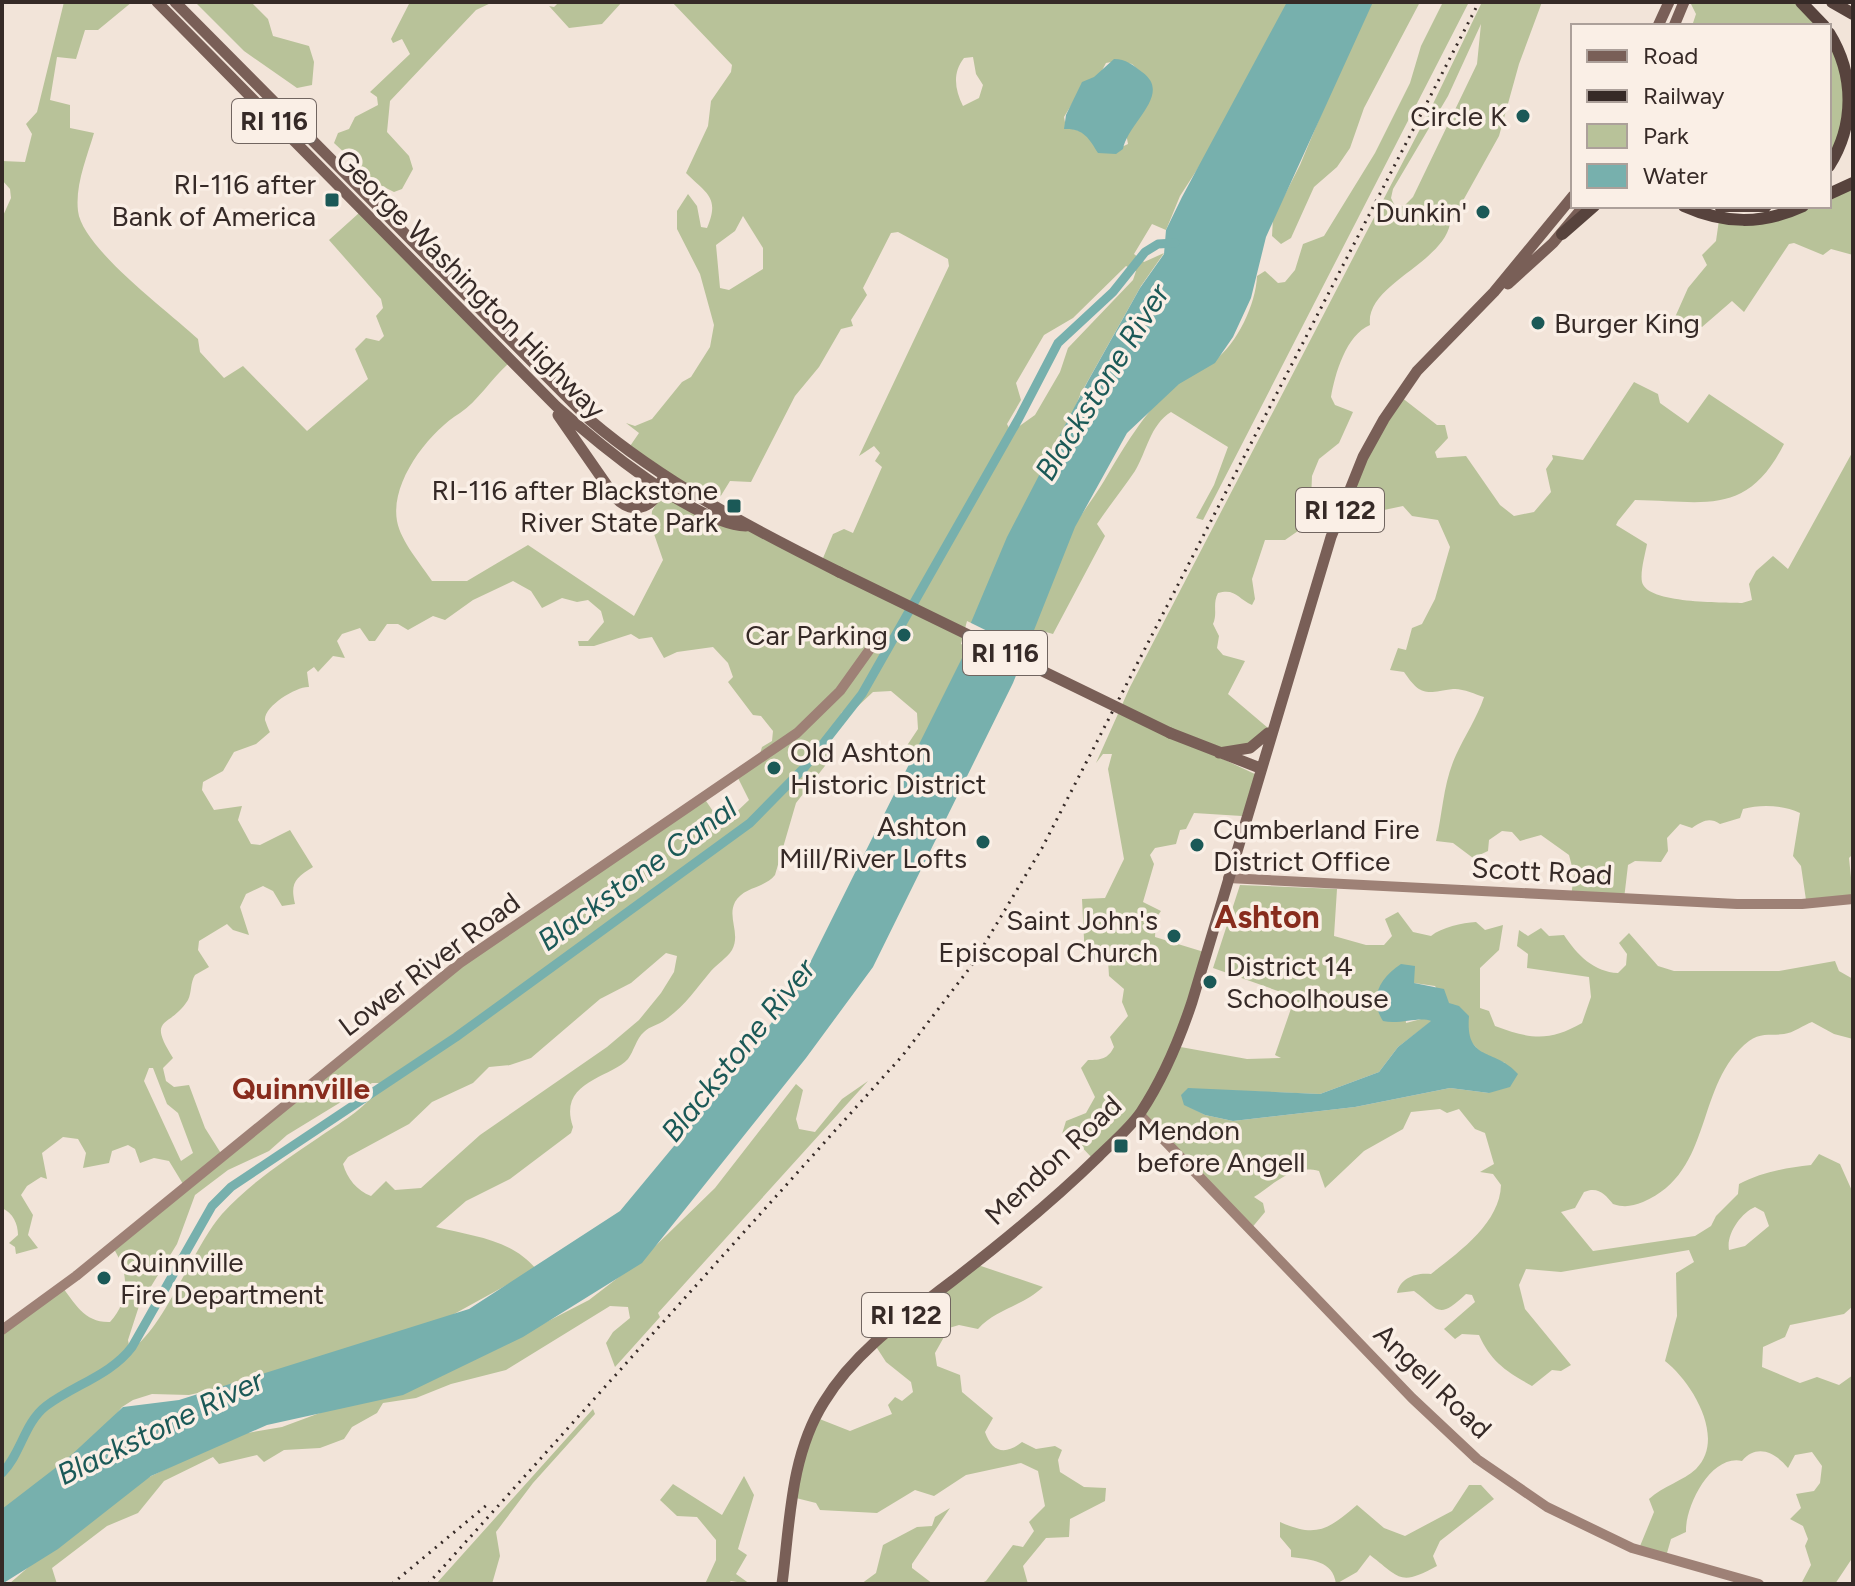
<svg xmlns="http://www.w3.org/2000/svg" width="1855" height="1586" font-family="Figtree,sans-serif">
<rect width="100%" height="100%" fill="#f2e4d9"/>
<!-- green -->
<path fill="#b8c299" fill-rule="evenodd" d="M 64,2 L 132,2 L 98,30 L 85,30 L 76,59 L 57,57 L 50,100 L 70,105 L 70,128 L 94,133 C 87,157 75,185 78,211 C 82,248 169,312 198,339 L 200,352 L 224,378 L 243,366 L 307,431 L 368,379 L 355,349 L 366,338 L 379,341 L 384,336 L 376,316 L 383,308 L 381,299 L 329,240 L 359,213 L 508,364 C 492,378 477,402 460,413 C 429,432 390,482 397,521 C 401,542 421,564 432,581 L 467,581 L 528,545 L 634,616 L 663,560 L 654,534 L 650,533 L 652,511 L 665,490 L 821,563 L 833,534 L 844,529 L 853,533 L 882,467 L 875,461 L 880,453 L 874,446 L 859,456 L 949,266 L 948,259 L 898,232 L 891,233 L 863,288 L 867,295 L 851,320 L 853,326 L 841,329 L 819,367 L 795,396 L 751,482 L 730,481 L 714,507 L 626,452 L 639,433 L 626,423 L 635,426 L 652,419 L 682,382 L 691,377 L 710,347 L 714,325 L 700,274 L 677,229 L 677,211 L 688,194 L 697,206 L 701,227 L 707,228 C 720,197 707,194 686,173 L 708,126 L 711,101 L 731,72 L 732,65 L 672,2 L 1289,2 L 1220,134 L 1180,196 L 1166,230 L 1152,224 L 1134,254 L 1144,262 L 1164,253 L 1141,286 L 1080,395 L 1052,467 L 919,755 L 908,755 L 904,750 L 918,729 L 917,713 L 891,691 L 873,692 L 858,706 L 842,712 L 832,733 L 828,762 L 796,803 L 775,875 C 765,888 743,887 735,902 C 727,918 741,933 732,950 C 727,958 717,964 711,971 C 695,990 685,1006 665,1020 C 658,1025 650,1026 644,1032 C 636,1039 634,1051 628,1059 C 611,1078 557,1081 573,1127 L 571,1133 L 510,1179 L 466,1201 L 436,1227 C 472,1236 511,1239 536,1269 L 445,1319 L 262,1378 L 189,1395 L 152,1394 L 133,1400 L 122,1407 L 101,1433 L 2,1514 L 2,1331 L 61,1285 C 75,1304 85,1323 110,1322 C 131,1299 129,1269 111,1245 L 183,1184 L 169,1161 L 154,1158 L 140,1163 L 135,1149 L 128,1145 L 112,1151 L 109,1163 L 83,1168 L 86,1153 L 78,1139 L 63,1137 L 42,1153 L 47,1179 L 41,1177 L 27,1186 L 21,1195 L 33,1215 L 28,1235 L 38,1248 L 16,1254 L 15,1247 L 9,1243 L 18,1235 C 18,1224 13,1213 2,1208 L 2,218 L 11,198 L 10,189 L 2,180 L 2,161 L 25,162 L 32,134 L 26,124 L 37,112 ZM 973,57 L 976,74 L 983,85 L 979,98 L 963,106 C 955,90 952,73 964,58 ZM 1117,61 L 1132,64 L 1147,78 L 1126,133 L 1128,144 L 1111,152 L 1090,134 L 1066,127 L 1064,117 L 1084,84 L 1098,78 L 1106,63 ZM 743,216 L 763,248 L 763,269 L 729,290 L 720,288 L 716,245 L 735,231 ZM 1126,266 L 1136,271 L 1133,280 L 1068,348 L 1060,372 L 1035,415 L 1011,432 L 1007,424 L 1021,400 L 1016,383 L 1044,335 L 1073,318 ZM 513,581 L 531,591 L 542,608 L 562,598 L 577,602 L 588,600 L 601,611 L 604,622 L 588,641 L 578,641 L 579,646 L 594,646 L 631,634 L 639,639 L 652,637 L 664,658 L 677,652 L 713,647 L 728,663 L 733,677 L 728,682 L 753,715 L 761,716 L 773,731 L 772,741 L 762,747 L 759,757 L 736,774 L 749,800 L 728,820 L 719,820 L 704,798 L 468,958 L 222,1155 L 205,1128 L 189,1085 L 174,1087 L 166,1081 L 163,1068 L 173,1058 C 146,1015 170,1029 188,1000 C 192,992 190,983 195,975 L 209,967 L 198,950 L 199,941 L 227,924 L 233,930 L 249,935 L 240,907 L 246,894 L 263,886 L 273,891 L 282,906 L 295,904 C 290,883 295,878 313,867 L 290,830 L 260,845 L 251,844 L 238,820 L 242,806 L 214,810 L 202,790 L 203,782 L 223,771 L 234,752 L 256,744 L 270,732 C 269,731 265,720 265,720 C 264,706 297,686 309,687 L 307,672 L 314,667 L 318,672 L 333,656 L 345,658 L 337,641 L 342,634 L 360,628 L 369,641 L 375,641 L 387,624 L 398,624 L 408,630 L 433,616 L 445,620 L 473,600 ZM 666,953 L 677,956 L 674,972 L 661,993 L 639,1020 L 607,1047 L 480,1135 L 421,1188 L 395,1190 L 386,1181 L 371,1196 C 357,1191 347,1178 343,1164 L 348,1157 L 409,1124 L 432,1102 L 473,1083 L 489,1067 L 510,1065 L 531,1058 L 600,999 L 631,983 ZM 149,1068 L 153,1068 L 167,1104 L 178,1113 L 193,1153 L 181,1161 L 144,1081 ZM 372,1083 L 379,1083 L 379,1087 C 365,1110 339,1123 318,1138 C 284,1161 250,1183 222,1214 C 193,1247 163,1331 130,1350 L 128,1340 L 139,1306 L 177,1244 L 195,1195 L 228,1170 L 269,1151 L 287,1135 Z
M 195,2 L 251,2 L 268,19 L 273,36 L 309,46 L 314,62 L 312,85 L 297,88 L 244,51 Z
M 410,2 L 493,2 L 476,10 L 390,101 L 387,132 L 409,156 L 413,169 L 402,189 L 394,192 L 378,184 L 334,143 L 338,133 L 349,129 L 355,117 L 378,105 L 377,97 L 370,92 L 410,54 L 402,39 L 393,43 L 391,39 Z
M 559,2 L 622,2 L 602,24 L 569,28 L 549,6 L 554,7 Z
M 1368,2 L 1420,2 L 1364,108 L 1350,148 L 1337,167 L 1314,187 L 1291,238 L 1281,244 L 1272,236 L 1273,218 L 1300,165 Z
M 1443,2 L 1469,2 L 1203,520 L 1196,518 L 1214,485 L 1228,447 L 1171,412 C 1150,425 1147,451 1135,471 C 1123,489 1109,506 1097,524 L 1105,536 L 1053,634 L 1046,632 L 1040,645 L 1028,639 C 1041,607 1051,573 1065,542 C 1076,520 1092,501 1104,481 C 1123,449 1144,412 1173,387 C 1185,376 1201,371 1214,361 C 1237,344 1256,304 1257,276 L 1265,271 L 1278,283 L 1285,282 L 1295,270 L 1303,244 L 1324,236 L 1375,153 L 1410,83 L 1421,46 Z
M 1482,2 L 1542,2 L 1519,64 L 1499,136 L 1450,224 C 1442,264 1365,285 1370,325 C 1346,335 1335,374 1331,397 L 1335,405 L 1353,412 L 1339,443 L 1319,459 L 1312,476 L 1311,500 L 1304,506 L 1298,531 L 1285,540 L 1265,540 L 1252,579 L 1255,599 L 1252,605 C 1238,599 1236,588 1218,593 C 1212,605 1218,613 1213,624 L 1219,636 L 1217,648 L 1223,655 L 1245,661 L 1228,694 L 1268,728 L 1256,743 L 1208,752 L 1257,775 L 1242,816 L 1194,813 L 1186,829 L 1180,830 L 1176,844 L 1155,848 L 1150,855 L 1154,864 L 1143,902 L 1161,911 L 1156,918 L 1155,937 L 1204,952 L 1175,1046 L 1247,1059 L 1281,1058 L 1275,1055 L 1295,997 L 1213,968 L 1240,885 L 1337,889 L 1334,936 L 1366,945 L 1384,945 L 1392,936 L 1385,919 L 1398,912 L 1413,932 L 1431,936 C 1442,927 1462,923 1476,922 L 1485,930 L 1503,925 L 1499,950 L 1480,968 L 1480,1008 L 1489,1011 L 1495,1026 C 1530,1039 1549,1042 1582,1023 L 1591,997 L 1589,977 L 1527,968 L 1528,954 L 1517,946 L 1519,930 L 1528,936 L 1541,928 L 1549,936 L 1564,935 C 1577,955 1594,972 1618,973 L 1626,965 L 1627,954 L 1619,943 L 1629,933 L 1658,966 L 1674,971 L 1779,971 L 1835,961 L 1839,971 L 1853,979 L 1853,1039 L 1834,1034 L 1812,1022 C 1804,1025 1793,1033 1784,1034 C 1771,1036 1761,1032 1749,1041 C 1694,1083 1715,1172 1643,1202 C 1632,1206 1625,1208 1613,1204 C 1605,1194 1598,1186 1584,1192 L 1575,1208 L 1561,1212 L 1593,1251 L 1695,1236 L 1711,1226 L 1716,1216 L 1738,1194 L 1739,1184 C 1762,1172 1785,1168 1811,1165 L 1819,1154 L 1840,1164 L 1853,1193 L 1853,1306 L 1844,1314 L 1790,1325 L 1785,1337 L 1763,1347 L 1762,1367 L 1800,1383 L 1817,1377 L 1839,1385 L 1853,1375 L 1853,1557 L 1835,1584 L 1801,1584 L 1811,1565 L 1805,1546 L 1808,1539 L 1803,1526 L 1790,1519 L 1801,1508 L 1796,1494 L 1814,1491 L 1820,1483 L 1822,1466 L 1812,1452 L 1795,1455 L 1788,1468 C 1776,1453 1757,1443 1742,1461 C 1711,1454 1685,1506 1686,1532 L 1671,1539 L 1665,1560 L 1638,1551 L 1654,1512 L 1649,1499 C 1663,1486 1683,1481 1696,1469 C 1727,1438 1691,1381 1665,1361 L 1677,1316 L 1676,1273 L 1694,1262 L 1689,1250 L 1561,1272 L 1526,1269 L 1519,1285 L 1525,1309 L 1571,1365 L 1561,1371 L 1552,1370 L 1532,1386 C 1507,1372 1491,1362 1479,1335 L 1462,1334 L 1455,1339 L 1444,1329 L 1475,1302 L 1472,1295 L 1466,1294 C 1437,1322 1438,1308 1414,1291 L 1397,1293 C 1400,1278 1416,1272 1431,1274 C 1459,1252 1500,1223 1501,1185 L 1493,1174 L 1480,1172 L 1494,1164 L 1485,1133 L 1475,1129 L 1459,1109 L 1447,1113 L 1440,1109 L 1411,1112 L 1403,1129 L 1364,1151 L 1325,1188 L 1319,1171 C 1291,1164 1275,1184 1254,1197 L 1263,1203 L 1265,1212 L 1250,1230 L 1142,1114 L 1093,1159 L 1076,1141 L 1062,1134 L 1066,1121 L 1086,1113 L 1095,1097 L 1081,1068 L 1088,1060 C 1101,1060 1108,1059 1114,1047 L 1110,1037 L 1128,1016 L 1122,1002 L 1124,989 L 1109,976 L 1108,960 L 1085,959 L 1082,899 L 1105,898 L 1124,859 L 1108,769 L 1112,754 L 1103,754 L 1096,763 L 1130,687 L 1432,106 ZM 1481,24 L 1477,64 L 1413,197 L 1404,206 L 1396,208 L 1391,198 L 1393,189 L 1448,96 ZM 1401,965 L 1414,983 L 1435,986 L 1472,1043 L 1482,1054 L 1505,1063 L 1489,1093 L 1450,1088 L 1355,1107 L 1233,1121 L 1205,1115 L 1184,1104 L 1188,1089 L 1320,1094 L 1379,1072 L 1398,1047 L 1432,1021 L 1425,1018 L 1406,1023 ZM 1755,1207 L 1764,1212 L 1769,1226 L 1745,1246 L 1729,1250 C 1726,1234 1741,1213 1755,1207 Z
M 1690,2 L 1798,2 L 1820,26 L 1692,26 L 1696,14 Z
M 1829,37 L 1850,105 L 1829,165 Z
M 1853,183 L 1853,255 L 1831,249 L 1823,255 L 1794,243 L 1789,244 L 1744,312 L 1732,301 L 1702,327 L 1692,321 L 1681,328 L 1672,324 L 1688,288 L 1707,265 L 1702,255 L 1716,241 L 1719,220 L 1802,206 L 1829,206 L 1829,194 Z
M 1634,382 L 1658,394 L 1660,403 L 1688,423 L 1709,394 L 1784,444 C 1747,517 1705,501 1635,500 L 1618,521 L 1616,525 L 1647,544 C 1645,555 1640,572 1642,582 C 1647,604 1723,602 1742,603 L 1752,600 L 1749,584 L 1756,571 L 1773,556 L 1788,569 L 1853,451 L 1853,854 L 1849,858 L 1853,897 L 1806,900 L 1801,866 L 1793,856 L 1800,813 C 1783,805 1761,804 1743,809 L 1740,818 L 1720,824 C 1709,817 1703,821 1692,828 L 1680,824 L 1667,838 L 1668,851 L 1661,862 L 1635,861 L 1628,865 L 1624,899 L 1571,897 L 1574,874 L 1569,855 L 1541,835 L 1520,841 L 1512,832 L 1502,831 L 1489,840 L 1488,851 L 1473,858 L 1453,843 L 1436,841 C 1443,812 1443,783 1456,755 C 1465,735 1477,718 1484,697 C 1475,694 1462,688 1453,689 C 1426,693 1421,697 1404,672 L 1390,670 L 1398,648 L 1406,650 L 1412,628 L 1422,624 L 1435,599 L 1450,547 L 1438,520 L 1412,516 L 1403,506 L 1384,510 L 1344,494 L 1401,397 L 1437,425 L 1445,425 L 1448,438 L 1435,452 L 1437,458 L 1466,456 L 1500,505 L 1514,516 L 1534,512 L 1551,492 L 1546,469 L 1553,459 L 1552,455 L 1583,460 Z
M 868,1081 L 658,1313 L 660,1317 L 615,1367 L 606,1343 L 613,1332 L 630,1318 L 628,1307 L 610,1306 L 506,1370 L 451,1384 L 416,1398 L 383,1403 L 377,1413 L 352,1427 L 344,1439 L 320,1448 L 284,1450 L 264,1462 L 257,1455 L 219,1464 L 213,1457 L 164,1481 L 138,1513 L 107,1526 L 52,1568 L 57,1584 L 9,1584 L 110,1496 L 236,1435 L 282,1427 L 498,1347 L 589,1300 L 641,1260 L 715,1188 L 796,1084 L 803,1090 L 796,1119 L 799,1129 L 815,1132 L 842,1099 Z
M 975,1264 L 1043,1287 C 1023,1306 996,1309 978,1329 L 959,1325 L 949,1328 L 935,1353 L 937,1366 L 960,1375 L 962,1392 L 993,1418 L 985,1432 C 992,1453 1006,1455 1022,1442 L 1036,1449 L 1055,1446 L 1062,1450 L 1058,1460 L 1060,1472 L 1084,1487 L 1106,1488 L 1105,1501 L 1070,1519 L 1069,1537 L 1046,1538 L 1023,1566 L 1028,1584 L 979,1584 L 986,1581 L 1013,1545 L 1023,1547 L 1034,1531 L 1029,1522 L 1045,1506 L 1038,1471 L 1021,1463 L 966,1475 L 934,1496 L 915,1490 L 877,1513 L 820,1510 L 816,1503 L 792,1497 L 817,1418 L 850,1431 L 892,1414 L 888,1405 L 895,1397 L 902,1401 L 913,1392 L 911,1382 L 886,1362 L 875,1345 Z
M 593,1409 L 595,1414 L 533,1483 L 496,1532 L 500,1556 L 492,1584 L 436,1584 Z
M 744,1476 L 754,1495 L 738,1549 L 747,1555 L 736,1574 L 750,1584 L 731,1581 L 727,1584 L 705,1584 L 716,1560 L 716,1540 L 697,1517 L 677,1516 L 660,1500 L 673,1484 L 722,1515 Z
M 1469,1485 L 1481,1485 L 1494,1499 L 1440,1541 L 1433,1556 L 1437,1566 C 1400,1586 1401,1579 1370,1555 L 1357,1572 L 1336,1584 C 1333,1560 1311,1560 1291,1557 L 1291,1550 L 1280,1537 L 1280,1522 C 1316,1538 1328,1530 1357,1505 L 1384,1528 L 1405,1536 L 1452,1511 Z
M 950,1508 L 912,1564 L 912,1568 L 933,1584 L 861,1584 L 876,1573 L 883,1545 L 917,1527 L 932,1526 L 935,1517 Z"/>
<!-- water -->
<path fill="#77b0ad" d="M 1287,2 L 1373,2 L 1266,237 L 1251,298 L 1233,337 L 1215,363 L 1179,384 L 1127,433 L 1075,527 L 1013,683 L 873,967 L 806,1058 L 642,1263 L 523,1337 L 403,1395 L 267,1425 L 151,1476 L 58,1549 L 2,1584 L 2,1509 L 67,1459 L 123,1407 L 179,1400 L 469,1309 L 620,1211 L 742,1064 L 800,983 L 962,658 L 967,632 L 1007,537 L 1088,381 L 1140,288 L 1164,254 L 1166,230 L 1182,197 Z
M 1114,59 C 1126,59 1133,65 1142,72 C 1173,94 1128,122 1123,149 L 1116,154 L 1098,153 C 1089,138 1083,128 1064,129 L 1066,115 L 1082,82 L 1094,77 Z
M 1401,964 L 1415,966 L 1414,983 L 1444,989 L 1449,1003 L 1459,1006 L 1469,1016 C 1465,1063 1495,1047 1518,1074 L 1510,1087 L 1489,1093 L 1450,1088 L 1355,1107 L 1233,1121 L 1205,1115 L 1184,1105 L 1181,1095 L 1188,1088 L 1320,1094 L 1379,1072 L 1398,1047 L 1431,1021 C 1420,1016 1399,1025 1383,1021 C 1368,998 1380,978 1401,964 Z"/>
<!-- pier -->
<path fill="#f2e4d9" d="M 967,621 L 1030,652 L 1022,673 L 961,644 Z"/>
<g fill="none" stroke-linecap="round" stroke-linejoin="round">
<!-- canal -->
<path stroke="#77b0ad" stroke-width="9" d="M 2,1473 C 21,1454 24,1423 46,1406 C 74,1385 111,1375 132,1347 L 212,1206 L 231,1187 L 456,1037 L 750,823 L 804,768 L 862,694 L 1019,418 L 1058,343 L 1113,292 L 1145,252 L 1158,244 L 1175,243"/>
<!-- secondary -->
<path stroke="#9e8176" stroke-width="10" d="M 1228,878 L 1737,904 L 1802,904 L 1853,899
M 1140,1115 L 1412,1398 L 1477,1459 L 1547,1507 L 1632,1548 L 1759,1584
M 2,1330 L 76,1276 L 460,963 L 797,733 L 840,691 L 880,635"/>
<!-- primary -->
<path stroke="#795f57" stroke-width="11" d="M 157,2 L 556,406 C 595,441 694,524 746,526
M 175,2 L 590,420 C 664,483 753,529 839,572
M 1658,26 L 1669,2
M 1674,26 L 1684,2
M 1508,284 L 1553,243 L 1584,206
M 558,415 L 615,497 C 633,518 659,506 662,480
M 1170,733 L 1260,768
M 1219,753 L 1250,748 L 1268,733
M 782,1584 C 790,1523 790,1456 824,1402 C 855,1351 905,1317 951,1282 C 1003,1242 1053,1201 1099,1156 C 1113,1142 1130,1128 1141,1112 C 1164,1077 1179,1041 1192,1002 L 1331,537 L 1363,457 L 1384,419 L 1417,371 L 1494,292 L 1573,196"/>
<!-- highway -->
<path stroke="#57433d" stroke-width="12" d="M 1801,2 L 1824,26
M 1832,2 L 1853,14
M 1829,33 C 1855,75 1855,125 1829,166
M 1829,194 L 1853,183
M 1684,206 C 1724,224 1762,225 1803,206
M 1720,206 L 1766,206
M 1562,234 L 1594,206"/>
<!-- rail -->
<path stroke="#362a27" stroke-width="3" stroke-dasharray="2 6" stroke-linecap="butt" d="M 392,1584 L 488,1504
M 428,1584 L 903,1055 L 972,965 L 1042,848 L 1479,2"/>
<!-- primary-bridge -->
<path stroke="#795f57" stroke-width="11" d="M 839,572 L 1170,733"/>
</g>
<!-- markers -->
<g fill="#1b5957" stroke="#faefe6" stroke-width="3">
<circle cx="1523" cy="116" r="8"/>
<rect x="324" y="192" width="16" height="16" rx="4"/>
<circle cx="1483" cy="212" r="8"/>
<circle cx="1538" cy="323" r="8"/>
<rect x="726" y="498" width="16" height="16" rx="4"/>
<circle cx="904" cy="635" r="8"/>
<circle cx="774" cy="768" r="8"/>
<circle cx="983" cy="842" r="8"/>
<circle cx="1197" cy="845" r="8"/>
<circle cx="1174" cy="936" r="8"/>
<circle cx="1210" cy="982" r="8"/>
<rect x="1113" y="1138" width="16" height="16" rx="4"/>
<circle cx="104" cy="1278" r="8"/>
</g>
<g text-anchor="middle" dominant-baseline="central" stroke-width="7" stroke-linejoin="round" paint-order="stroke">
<!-- shield labels -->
<g fill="#faefe6" stroke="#716560" stroke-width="2">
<rect x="232" y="99" width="84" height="44" rx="6"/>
<rect x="1296" y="488" width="88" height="44" rx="6"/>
<rect x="963" y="631" width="84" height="44" rx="6"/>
<rect x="862" y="1293" width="88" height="44" rx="6"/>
</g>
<g font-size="26" font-weight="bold" fill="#362a27">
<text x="274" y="121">RI 116</text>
<text x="1340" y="510">RI 122</text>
<text x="1005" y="653">RI 116</text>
<text x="906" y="1315">RI 122</text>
</g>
<!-- poi labels -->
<g font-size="28" fill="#362a27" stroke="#faefe6" text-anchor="end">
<text x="1507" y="116">Circle K</text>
<text x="316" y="184">RI-116 after<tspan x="316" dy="32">Bank of America</tspan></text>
<text x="1467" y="212">Dunkin'</text>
<text x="1554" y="323" text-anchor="start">Burger King</text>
<text x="718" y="490">RI-116 after Blackstone<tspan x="718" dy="32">River State Park</tspan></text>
<text x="888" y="635">Car Parking</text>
<text x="790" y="752" text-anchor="start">Old Ashton<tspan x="790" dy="32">Historic District</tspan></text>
<text x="967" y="826">Ashton<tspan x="967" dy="32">Mill/River Lofts</tspan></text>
<text x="1213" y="829" text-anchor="start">Cumberland Fire<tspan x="1213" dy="32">District Office</tspan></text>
<text x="1158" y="920">Saint John's<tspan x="1158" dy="32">Episcopal Church</tspan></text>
<text x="1226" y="966" text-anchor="start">District 14<tspan x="1226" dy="32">Schoolhouse</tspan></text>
<text x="1137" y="1130" text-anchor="start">Mendon<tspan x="1137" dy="32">before Angell</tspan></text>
<text x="120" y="1262" text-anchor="start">Quinnville<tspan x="120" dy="32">Fire Department</tspan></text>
</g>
<!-- street labels -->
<g font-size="28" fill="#362a27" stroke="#faefe6">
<text transform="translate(471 284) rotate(45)">George Washington Highway</text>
<text transform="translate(1542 871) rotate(3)">Scott Road</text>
<text transform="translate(429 964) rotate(-37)">Lower River Road</text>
<text transform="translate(1053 1160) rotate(-43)">Mendon Road</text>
<text transform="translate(1433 1381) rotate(44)">Angell Road</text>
</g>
<!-- water labels -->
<g font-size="30" font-style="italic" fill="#1b5957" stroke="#faefe6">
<text transform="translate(1102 382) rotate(-58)">Blackstone River</text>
<text transform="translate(637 874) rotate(-36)">Blackstone Canal</text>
<text transform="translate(738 1050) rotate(-51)">Blackstone River</text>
<text transform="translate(160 1427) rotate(-26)">Blackstone River</text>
</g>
<!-- neighbourhood labels -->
<g font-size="30" font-weight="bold" fill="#882c1d" stroke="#faefe6">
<text x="301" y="1088">Quinnville</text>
</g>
<!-- quarter labels -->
<g font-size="32" font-weight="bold" fill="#882c1d" stroke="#faefe6">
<text x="1267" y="917">Ashton</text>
</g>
</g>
<!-- border -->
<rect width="1855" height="1586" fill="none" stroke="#362a27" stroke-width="8"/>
<!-- legend -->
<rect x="1571" y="24" width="260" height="184" fill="#faefe6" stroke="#aca09a" stroke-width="2"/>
<rect x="1587" y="50" width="40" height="12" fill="#795f57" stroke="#aca09a" stroke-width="2"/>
<text x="1643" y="64" font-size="24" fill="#362a27">Road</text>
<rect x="1587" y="90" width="40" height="12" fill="#362a27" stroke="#aca09a" stroke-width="2"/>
<text x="1643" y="104" font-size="24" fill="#362a27">Railway</text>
<rect x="1587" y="124" width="40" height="24" fill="#b8c299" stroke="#aca09a" stroke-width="2"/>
<text x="1643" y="144" font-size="24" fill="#362a27">Park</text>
<rect x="1587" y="164" width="40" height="24" fill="#77b0ad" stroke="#aca09a" stroke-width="2"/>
<text x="1643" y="184" font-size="24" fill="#362a27">Water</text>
</svg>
